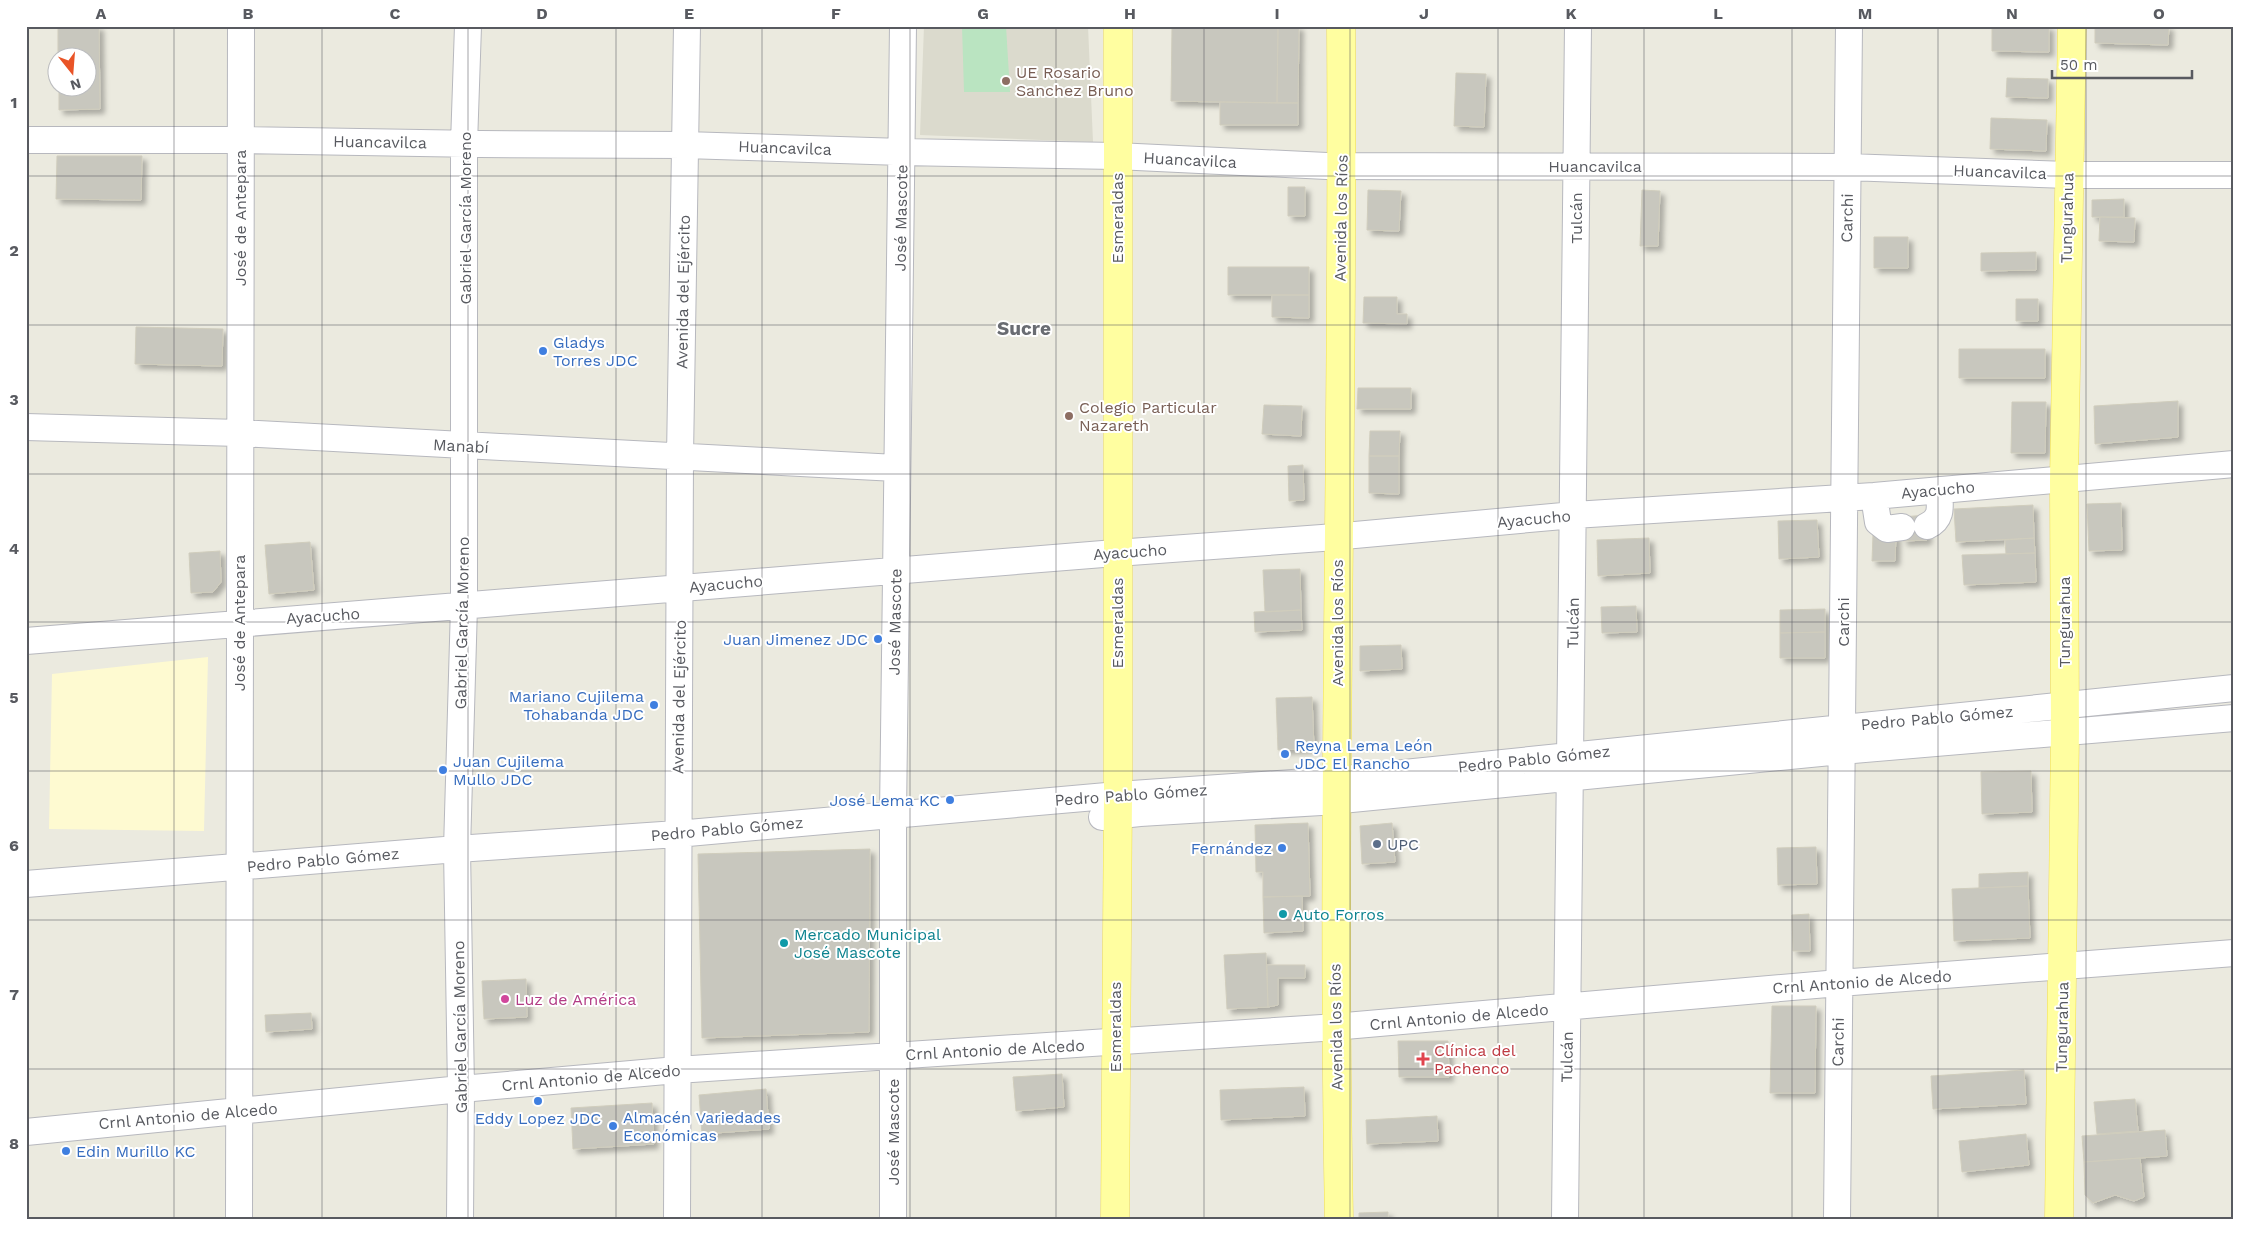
<svg xmlns="http://www.w3.org/2000/svg" width="2260" height="1245" font-family="'Work Sans',sans-serif">
<defs>
<filter id="shadow"><feDropShadow dx="4.5" dy="4.5" stdDeviation="2.5" flood-color="#0004"/></filter>
</defs>
<rect width="100%" height="100%" fill="#ebeadf"/>
<!-- commercial -->
<path fill="#fefad1" d="M 208,657 L 204,831 L 49,829 L 52,674 Z"/>
<!-- education -->
<path fill="#dbdacd" d="M 924,26 L 1088,26 L 1093,142 L 920,135 Z"/>
<!-- green -->
<path fill="#bae4c1" d="M 962,26 L 1006,26 L 1010,92 L 964,92 Z"/>
<!-- building -->
<path fill="#c8c7be" stroke="#d0cdbd" filter="url(#shadow)" d="M 58,26 L 99,26 L 100,109 L 59,110 L 59,88 L 88,88 L 88,58 L 58,58 Z
M 1172,26 L 1278,26 L 1277,103 L 1171,101 Z
M 1278,26 L 1299,26 L 1298,103 L 1277,103 Z
M 1992,26 L 2049,26 L 2049,52 L 1992,51 Z
M 2095,26 L 2169,26 L 2168,45 L 2095,43 Z
M 1456,73 L 1486,74 L 1484,127 L 1454,126 Z
M 2007,78 L 2048,79 L 2048,98 L 2006,97 Z
M 1220,102 L 1298,103 L 1298,125 L 1220,125 Z
M 1991,118 L 2047,120 L 2046,151 L 1990,149 Z
M 57,156 L 142,156 L 141,200 L 56,199 Z
M 1288,187 L 1305,187 L 1305,216 L 1288,216 Z
M 1368,190 L 1401,191 L 1399,231 L 1367,230 Z
M 1642,190 L 1660,191 L 1658,246 L 1640,246 Z
M 2124,199 L 2124,217 L 2092,217 L 2092,200 Z
M 2100,217 L 2135,218 L 2134,242 L 2099,241 Z
M 1874,237 L 1908,237 L 1908,268 L 1874,268 Z
M 2036,252 L 2036,270 L 1981,271 L 1981,253 Z
M 1228,267 L 1309,267 L 1309,295 L 1228,295 Z
M 1272,295 L 1309,295 L 1309,318 L 1272,317 Z
M 1364,297 L 1397,297 L 1397,314 L 1407,314 L 1407,324 L 1363,323 Z
M 2016,299 L 2038,299 L 2038,321 L 2016,321 Z
M 136,327 L 223,329 L 222,366 L 135,364 Z
M 1959,349 L 2045,349 L 2045,378 L 1959,378 Z
M 1358,388 L 1411,388 L 1411,409 L 1357,409 Z
M 2178,401 L 2178,437 L 2095,444 L 2094,406 Z
M 2012,402 L 2046,402 L 2045,453 L 2011,453 Z
M 1264,405 L 1302,406 L 1301,436 L 1262,434 Z
M 1370,431 L 1400,431 L 1399,456 L 1369,456 Z
M 1369,456 L 1399,456 L 1399,494 L 1369,493 Z
M 1303,465 L 1304,500 L 1289,501 L 1288,466 Z
M 2121,503 L 2122,550 L 2089,551 L 2087,504 Z
M 2033,505 L 2034,538 L 1956,542 L 1954,509 Z
M 1927,515 L 1927,540 L 1903,541 L 1902,517 Z
M 1817,520 L 1819,557 L 1779,559 L 1778,521 Z
M 1873,534 L 1896,534 L 1895,561 L 1872,561 Z
M 1649,538 L 1650,573 L 1598,576 L 1597,540 Z
M 2034,538 L 2035,553 L 2006,554 L 2005,540 Z
M 310,542 L 314,590 L 269,594 L 265,545 Z
M 220,551 L 221,582 L 213,592 L 191,593 L 189,553 Z
M 2035,553 L 2036,582 L 1964,585 L 1962,555 Z
M 1300,569 L 1301,610 L 1265,612 L 1263,570 Z
M 1636,606 L 1637,632 L 1602,633 L 1601,607 Z
M 1825,609 L 1825,632 L 1780,633 L 1780,610 Z
M 1301,610 L 1302,630 L 1255,632 L 1254,612 Z
M 1825,632 L 1825,658 L 1780,658 L 1780,633 Z
M 1401,645 L 1402,669 L 1360,671 L 1360,646 Z
M 1312,697 L 1314,748 L 1278,750 L 1276,698 Z
M 2031,771 L 2032,812 L 1982,814 L 1981,772 Z
M 1308,823 L 1310,896 L 1263,897 L 1263,872 L 1256,872 L 1255,825 Z
M 1392,823 L 1395,862 L 1362,864 L 1360,826 Z
M 1816,847 L 1817,884 L 1778,885 L 1777,848 Z
M 870,849 L 869,1032 L 702,1038 L 698,854 Z
M 2028,872 L 2028,886 L 1979,888 L 1979,874 Z
M 2028,886 L 2030,938 L 1954,941 L 1952,889 Z
M 1302,896 L 1303,931 L 1264,933 L 1263,897 Z
M 1809,914 L 1810,951 L 1793,951 L 1792,915 Z
M 1266,953 L 1268,1007 L 1227,1009 L 1224,955 Z
M 1267,965 L 1305,965 L 1305,978 L 1278,978 L 1278,1005 L 1268,1007 Z
M 526,979 L 527,1017 L 484,1019 L 482,981 Z
M 1772,1006 L 1816,1006 L 1815,1093 L 1770,1093 Z
M 311,1013 L 312,1029 L 266,1032 L 265,1015 Z
M 1398,1041 L 1448,1041 L 1449,1077 L 1399,1077 Z
M 2024,1070 L 2026,1104 L 1933,1109 L 1931,1076 Z
M 1062,1074 L 1064,1107 L 1016,1111 L 1013,1077 Z
M 1304,1087 L 1305,1116 L 1221,1120 L 1220,1090 Z
M 766,1089 L 769,1129 L 702,1134 L 699,1095 Z
M 2135,1099 L 2138,1131 L 2097,1134 L 2094,1102 Z
M 652,1103 L 654,1144 L 573,1149 L 571,1108 Z
M 1437,1116 L 1438,1141 L 1367,1144 L 1366,1120 Z
M 2165,1130 L 2167,1156 L 2084,1162 L 2082,1136 Z
M 2026,1134 L 2029,1165 L 1962,1172 L 1959,1141 Z
M 2140,1158 L 2144,1197 L 2134,1201 L 2115,1195 L 2093,1203 L 2085,1195 L 2084,1162 Z
M 1388,1212 L 1388,1219 L 1359,1219 L 1359,1213 Z"/>
<g fill="none" stroke-linecap="round" stroke-linejoin="round">
<defs>
<path id="minor" d="M 26,140 L 240,140 L 480,144 L 685,145 L 902,152 L 1116,156 L 1327,166 L 1847,167 L 2068,175 L 2234,175
M 26,427 L 239,433 L 896,468
M 1874,496 L 1878,522 L 1887,529 L 1902,527
M 1927,526 C 1943,519 1940,506 1939,490
M 26,641 L 1103,554 L 1322,538 L 1574,515 L 1874,496 L 2234,464
M 1102,817 L 1140,813 L 1321,802 L 1841,751 L 2234,718
M 26,884 L 457,849 L 677,834 L 1118,795 L 1335,780 L 2234,688
M 26,1132 L 461,1089 L 677,1070 L 1322,1028 L 1839,983 L 2234,953
M 239,1219 L 241,26
M 460,1219 L 461,1089 L 457,849 L 464,606 L 464,144 L 468,26
M 677,1219 L 680,457 L 687,26
M 893,1219 L 893,814 L 903,26
M 1565,1219 L 1578,26
M 1837,1219 L 1849,26"/>
<path id="major" d="M 1115,1219 L 1118,795 L 1118,26
M 1339,1219 C 1331,821 1344,424 1341,26
M 2059,1219 L 2065,732 L 2064,480 L 2072,26"/>
</defs>
<!-- minor casing -->
<use href="#minor" stroke="#b7b8be" stroke-width="28"/>
<!-- major casing -->
<use href="#major" stroke="#f1dd51" stroke-width="29"/>
<!-- minor -->
<use href="#minor" stroke="#fff" stroke-width="26"/>
<!-- major -->
<use href="#major" stroke="#fffea0" stroke-width="28"/>
</g>
<!-- grid -->
<path fill="none" stroke="#585a60" stroke-width="1" stroke-opacity="0.55" d="M 174,26 L 174,1219M 322,26 L 322,1219M 468,26 L 468,1219M 616,26 L 616,1219M 762,26 L 762,1219M 910,26 L 910,1219M 1056,26 L 1056,1219M 1204,26 L 1204,1219M 1350,26 L 1350,1219M 1498,26 L 1498,1219M 1644,26 L 1644,1219M 1792,26 L 1792,1219M 1938,26 L 1938,1219M 2086,26 L 2086,1219M 26,176 L 2234,176M 26,325 L 2234,325M 26,474 L 2234,474M 26,622 L 2234,622M 26,771 L 2234,771M 26,920 L 2234,920M 26,1069 L 2234,1069"/>
<!-- markers -->
<g fill="#8d6e63" stroke="#fff" stroke-width="2">
<circle cx="1006" cy="81" r="5"/>
<circle cx="1069" cy="416" r="5"/>
</g>
<g fill="#3f7fe0" stroke="#fff" stroke-width="2">
<circle cx="543" cy="351" r="5"/>
<circle cx="878" cy="639" r="5"/>
<circle cx="654" cy="705" r="5"/>
<circle cx="1285" cy="754" r="5"/>
<circle cx="443" cy="770" r="5"/>
<circle cx="950" cy="800" r="5"/>
<circle cx="1282" cy="848" r="5"/>
<circle cx="538" cy="1101" r="5"/>
<circle cx="613" cy="1126" r="5"/>
<circle cx="66" cy="1151" r="5"/>
</g>
<circle fill="#5c6f8a" stroke="#fff" stroke-width="2" cx="1377" cy="844" r="5"/>
<g fill="#0f9aa8" stroke="#fff" stroke-width="2">
<circle cx="1283" cy="914" r="5"/>
<circle cx="784" cy="943" r="5"/>
</g>
<circle fill="#d1479c" stroke="#fff" stroke-width="2" cx="505" cy="999" r="5"/>
<path fill="#e0444e" stroke="#fff" stroke-width="2" d="M1420.5 1051.5h5v5h5v5h-5v5h-5v-5h-5v-5h5z"/>
<g text-anchor="middle" dominant-baseline="central" stroke-width="4" stroke-linejoin="round" paint-order="stroke">
<!-- education labels -->
<g font-size="16" fill="#785e54" stroke="#fff" text-anchor="start">
<text x="1016" y="72">UE Rosario<tspan x="1016" dy="18">Sanchez Bruno</tspan></text>
<text x="1079" y="407">Colegio Particular<tspan x="1079" dy="18">Nazareth</tspan></text>
</g>
<!-- street labels -->
<g font-size="16" fill="#585a60" stroke="#fff">
<text transform="translate(380 142) rotate(1)">Huancavilca</text>
<text transform="translate(785 148) rotate(2)">Huancavilca</text>
<text transform="translate(1190 160) rotate(3)">Huancavilca</text>
<text x="1595" y="166">Huancavilca</text>
<text transform="translate(2000 172) rotate(2)">Huancavilca</text>
<text transform="translate(240 218) rotate(-90)">José de Antepara</text>
<text transform="translate(465 218) rotate(-90)">Gabriel García Moreno</text>
<text transform="translate(901 218) rotate(-89)">José Mascote</text>
<text transform="translate(1117 218) rotate(-90)">Esmeraldas</text>
<text transform="translate(1341 218) rotate(-89)">Avenida los Ríos</text>
<text transform="translate(1576 218) rotate(-90)">Tulcán</text>
<text transform="translate(1847 218) rotate(-89)">Carchi</text>
<text transform="translate(2067 218) rotate(-89)">Tungurahua</text>
<text transform="translate(683 292) rotate(-89)">Avenida del Ejército</text>
<text transform="translate(461 446) rotate(3)">Manabí</text>
<text transform="translate(1938 490) rotate(-5)">Ayacucho</text>
<text transform="translate(1534 519) rotate(-5)">Ayacucho</text>
<text transform="translate(1130 552) rotate(-4)">Ayacucho</text>
<text transform="translate(726 584) rotate(-5)">Ayacucho</text>
<text transform="translate(323 616) rotate(-4)">Ayacucho</text>
<text transform="translate(895 622) rotate(-89)">José Mascote</text>
<text transform="translate(1843 622) rotate(-90)">Carchi</text>
<text transform="translate(2064 622) rotate(-90)">Tungurahua</text>
<text transform="translate(239 623) rotate(-90)">José de Antepara</text>
<text transform="translate(462 623) rotate(-89)">Gabriel García Moreno</text>
<text transform="translate(1117 623) rotate(-90)">Esmeraldas</text>
<text transform="translate(1337 623) rotate(-90)">Avenida los Ríos</text>
<text transform="translate(1573 623) rotate(-89)">Tulcán</text>
<text transform="translate(679 697) rotate(-89)">Avenida del Ejército</text>
<text transform="translate(1937 718) rotate(-5)">Pedro Pablo Gómez</text>
<text transform="translate(1534 759) rotate(-6)">Pedro Pablo Gómez</text>
<text transform="translate(1131 795) rotate(-4)">Pedro Pablo Gómez</text>
<text transform="translate(727 829) rotate(-5)">Pedro Pablo Gómez</text>
<text transform="translate(323 860) rotate(-5)">Pedro Pablo Gómez</text>
<text transform="translate(1862 982) rotate(-4)">Crnl Antonio de Alcedo</text>
<text transform="translate(1459 1017) rotate(-5)">Crnl Antonio de Alcedo</text>
<text transform="translate(460 1027) rotate(-91)">Gabriel García Moreno</text>
<text transform="translate(1115 1027) rotate(-90)">Esmeraldas</text>
<text transform="translate(1336 1027) rotate(-91)">Avenida los Ríos</text>
<text transform="translate(2062 1027) rotate(-89)">Tungurahua</text>
<text transform="translate(1838 1042) rotate(-89)">Carchi</text>
<text transform="translate(995 1050) rotate(-3)">Crnl Antonio de Alcedo</text>
<text transform="translate(1567 1057) rotate(-89)">Tulcán</text>
<text transform="translate(591 1078) rotate(-5)">Crnl Antonio de Alcedo</text>
<text transform="translate(188 1116) rotate(-5)">Crnl Antonio de Alcedo</text>
<text transform="translate(893 1132) rotate(-90)">José Mascote</text>
</g>
<!-- shop labels -->
<g font-size="16" fill="#366cbe" stroke="#fff" text-anchor="start">
<text x="553" y="342">Gladys<tspan x="553" dy="18">Torres JDC</tspan></text>
<text x="868" y="639" text-anchor="end">Juan Jimenez JDC</text>
<text x="644" y="696" text-anchor="end">Mariano Cujilema<tspan x="644" dy="18">Tohabanda JDC</tspan></text>
<text x="1295" y="745">Reyna Lema León<tspan x="1295" dy="18">JDC El Rancho</tspan></text>
<text x="453" y="761">Juan Cujilema<tspan x="453" dy="18">Mullo JDC</tspan></text>
<text x="940" y="800" text-anchor="end">José Lema KC</text>
<text x="1272" y="848" text-anchor="end">Fernández</text>
<text x="623" y="1117">Almacén Variedades<tspan x="623" dy="18">Económicas</tspan></text>
<text x="538" y="1118" text-anchor="middle">Eddy Lopez JDC</text>
<text x="76" y="1151">Edin Murillo KC</text>
</g>
<!-- service labels -->
<g font-size="16" fill="#4e5e75" stroke="#fff" text-anchor="start">
<text x="1387" y="844">UPC</text>
</g>
<!-- culture labels -->
<g font-size="16" fill="#0d838f" stroke="#fff" text-anchor="start">
<text x="1293" y="914">Auto Forros</text>
<text x="794" y="934">Mercado Municipal<tspan x="794" dy="18">José Mascote</tspan></text>
</g>
<!-- hotel labels -->
<g font-size="16" fill="#b23c85" stroke="#fff" text-anchor="start">
<text x="515" y="999">Luz de América</text>
</g>
<!-- health labels -->
<g font-size="16" fill="#be3a42" stroke="#fff" text-anchor="start">
<text x="1434" y="1050">Clínica del<tspan x="1434" dy="18">Pachenco</tspan></text>
</g>
<!-- quarter labels -->
<g font-size="19" font-weight="bold" fill="#696c72" stroke="#fff">
<text x="1024" y="328">Sucre</text>
</g>
</g>
<!-- border -->
<rect width="2260" height="1245" fill="none" stroke="#ffffff" stroke-width="55"/>
<!-- north arrow -->
<g transform="translate(72 72) rotate(163)"><circle r="24" fill="#ffffff" stroke="#bcbdbf"/>
<path d="M0-4L9 19L0 12L-9 19Z" fill="#e95427"/>
<text y="-8" font-size="14" font-weight="bold" text-anchor="middle" fill="#585a60">N</text>
</g>
<!-- scale -->
<path d="M2052 70v8h140v-8" fill="none" stroke="#585a60" stroke-width="2.5"/>
<text x="2060" y="70" font-size="15" fill="#585a60" stroke="#ffffff" stroke-width="4" paint-order="stroke">50 m</text>
<rect x="28" y="28" width="2204" height="1190" fill="none" stroke="#585a60" stroke-width="2"/>
<g font-size="16" text-anchor="middle" font-weight="bold" fill="#585a60">
<text x="101" y="19">A</text>
<text x="248" y="19">B</text>
<text x="395" y="19">C</text>
<text x="542" y="19">D</text>
<text x="689" y="19">E</text>
<text x="836" y="19">F</text>
<text x="983" y="19">G</text>
<text x="1130" y="19">H</text>
<text x="1277" y="19">I</text>
<text x="1424" y="19">J</text>
<text x="1571" y="19">K</text>
<text x="1718" y="19">L</text>
<text x="1865" y="19">M</text>
<text x="2012" y="19">N</text>
<text x="2159" y="19">O</text>
<text x="14" y="108">1</text>
<text x="14" y="256">2</text>
<text x="14" y="405">3</text>
<text x="14" y="554">4</text>
<text x="14" y="703">5</text>
<text x="14" y="851">6</text>
<text x="14" y="1000">7</text>
<text x="14" y="1149">8</text>
</g>
</svg>
